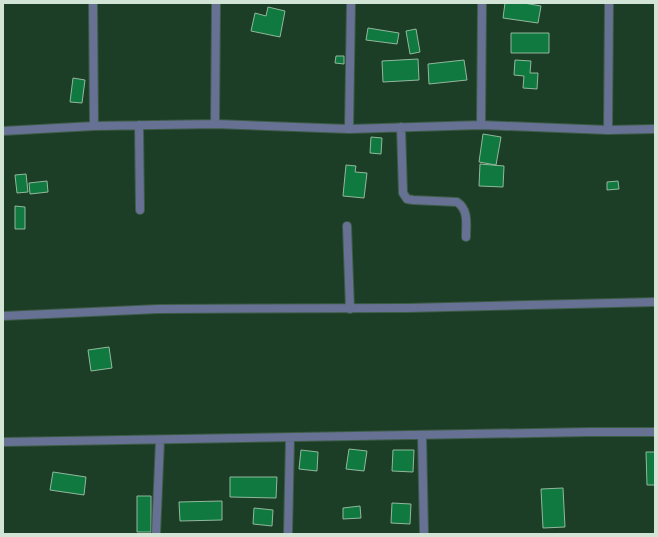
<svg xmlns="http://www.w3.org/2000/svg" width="658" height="537" font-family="'DM Sans',sans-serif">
<rect width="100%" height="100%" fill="#1c3e27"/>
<!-- building -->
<path fill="#0f7940" stroke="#92b89c" d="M 505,3 L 524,3 L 541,6 L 538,23 L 503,18 Z
M 268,7 L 285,11 L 280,37 L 251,31 L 255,13 L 266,16 Z
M 368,28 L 399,33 L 397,44 L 366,40 Z
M 416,29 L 420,52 L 410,54 L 406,31 Z
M 511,33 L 549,33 L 549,53 L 511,53 Z
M 336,56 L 344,56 L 344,64 L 335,63 Z
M 418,59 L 419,80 L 383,82 L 382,61 Z
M 464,60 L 467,80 L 429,84 L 428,64 Z
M 515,60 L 531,61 L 530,73 L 538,73 L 537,89 L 523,88 L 524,76 L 514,75 Z
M 73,78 L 85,80 L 82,103 L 70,102 Z
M 483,134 L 501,137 L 496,165 L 479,162 Z
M 371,137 L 382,138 L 381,154 L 370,153 Z
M 480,164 L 504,166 L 503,187 L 479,186 Z
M 346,165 L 356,166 L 355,172 L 367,173 L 364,198 L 343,196 Z
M 26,174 L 28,192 L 17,193 L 15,175 Z
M 47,181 L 48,192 L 30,194 L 29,183 Z
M 618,181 L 619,189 L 607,190 L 607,182 Z
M 15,206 L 25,207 L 25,229 L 15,229 Z
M 109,347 L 112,368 L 91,371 L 88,350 Z
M 349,449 L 367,451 L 364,471 L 346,469 Z
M 301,450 L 318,452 L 317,471 L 299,469 Z
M 393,450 L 414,450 L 413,472 L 392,471 Z
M 646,452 L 655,452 L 655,485 L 647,485 Z
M 53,472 L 86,477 L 84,495 L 50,490 Z
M 230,477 L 277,477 L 276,498 L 230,497 Z
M 563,488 L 565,527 L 543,528 L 541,489 Z
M 137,496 L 151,496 L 151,532 L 137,532 Z
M 222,501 L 222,520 L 180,521 L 179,502 Z
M 392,503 L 411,504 L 410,524 L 391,523 Z
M 360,506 L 361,518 L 343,519 L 343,508 Z
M 254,508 L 273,510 L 272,526 L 253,524 Z"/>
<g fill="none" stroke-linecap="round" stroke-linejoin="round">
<defs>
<path id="minor" d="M 93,3 L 94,126
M 215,124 L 216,3
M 139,125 L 140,210
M 481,125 L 482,3
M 401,127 L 403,193 L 407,199 L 413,200 L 457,202 C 469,210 466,224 466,237
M 349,129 L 351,3
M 608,130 L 609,3
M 3,131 L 94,126 L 215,124 L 349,129 L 481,125 L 608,130 L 655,129
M 347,226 L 350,309
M 3,316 L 158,309 L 407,308 L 655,302
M 422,435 L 424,534
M 3,442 L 589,432 L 655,432
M 156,534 L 160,440
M 288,534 L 290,438"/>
</defs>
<!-- minor casing -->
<use href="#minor" stroke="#3d5c46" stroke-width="10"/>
<!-- minor -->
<use href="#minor" stroke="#677194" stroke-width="8"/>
</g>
<!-- border -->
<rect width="658" height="537" fill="none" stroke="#d1e4d5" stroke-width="8"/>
</svg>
